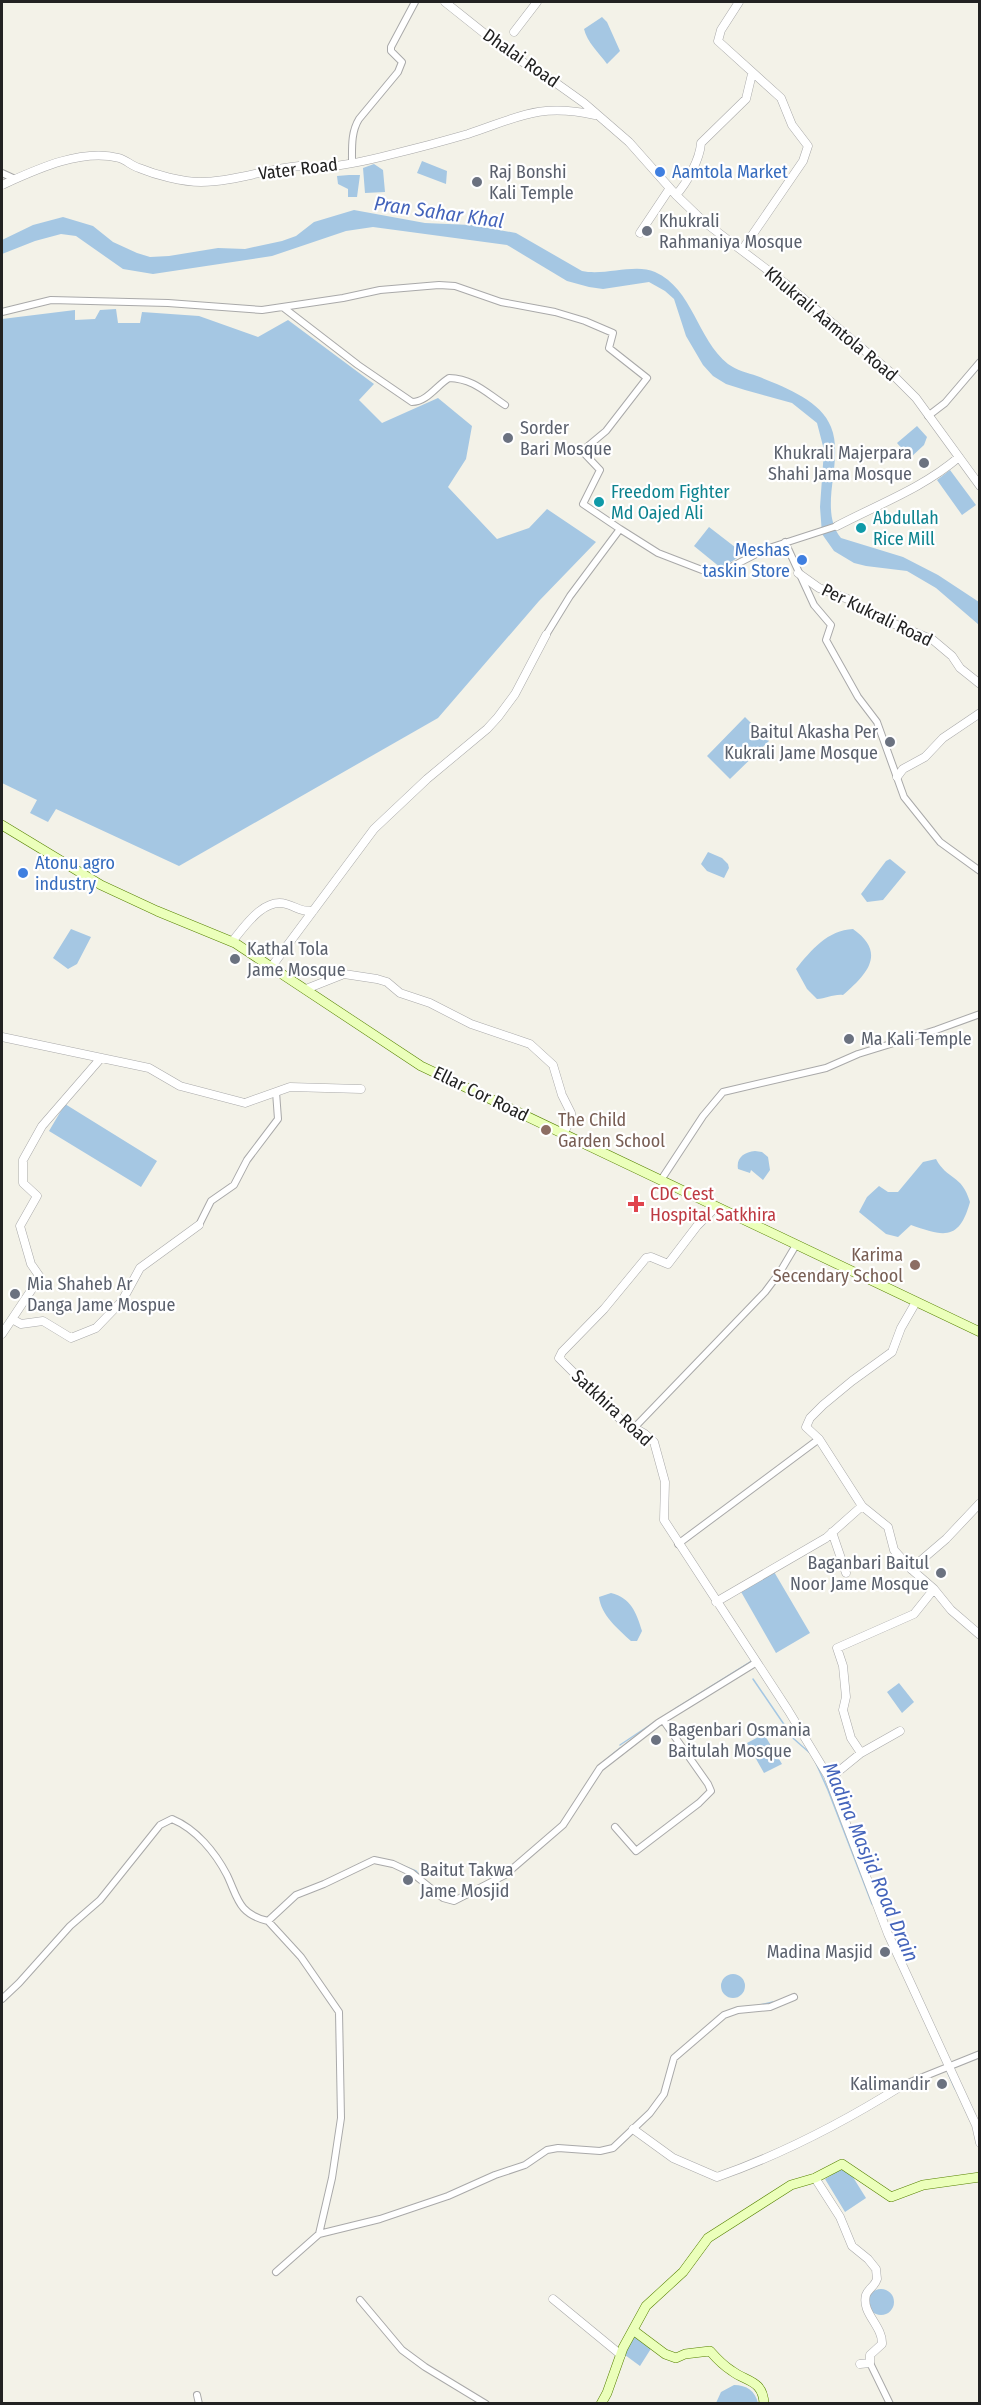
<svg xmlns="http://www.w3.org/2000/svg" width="981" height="2405" font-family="'Fira Sans Condensed',sans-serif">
<rect width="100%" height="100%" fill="#f3f2e8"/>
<!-- water -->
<path fill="#a5c7e3" d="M 602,17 L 607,22 L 620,51 L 607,64 C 599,53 587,42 584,29 Z
M 422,161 L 447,171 L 446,184 L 417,173 Z
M 374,164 L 383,170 L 385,192 L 365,193 L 363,168 Z
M 349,175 L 360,175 L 357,197 L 348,197 L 348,189 L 338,184 L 337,176 Z
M 354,210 L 425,223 L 471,225 L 516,233 L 582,271 C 605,276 635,263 655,272 C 693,289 697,339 728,364 C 736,370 748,373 757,376 C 782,386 821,400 831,427 C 845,461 817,509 841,538 L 903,557 L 938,575 L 979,602 L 979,625 L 936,588 L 907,571 L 866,566 L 854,563 L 834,551 L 822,534 L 820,507 L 824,450 L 817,423 L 792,403 L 745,390 L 726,384 L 713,376 L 703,365 L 686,336 L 674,299 L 665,291 L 649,282 L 603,289 L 589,287 L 567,281 L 507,245 L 373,227 L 346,231 L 272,256 L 153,274 L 123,269 L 76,236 L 61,234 L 35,241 L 2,254 L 2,240 L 33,225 L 63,217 L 93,226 L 113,242 L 137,253 L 150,257 L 169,256 L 218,248 L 245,249 L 282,241 L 296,236 L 314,222 Z
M 116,309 L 118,323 L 140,323 L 142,312 L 199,316 L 258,337 L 288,320 L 374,384 L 359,400 L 382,423 L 438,398 L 472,426 L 466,459 L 448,487 L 497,539 L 529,528 L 547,509 L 596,542 L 539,601 L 438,718 L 179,866 L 56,809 L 48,822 L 30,813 L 37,800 L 2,783 L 2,319 L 75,310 L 75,320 L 95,319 L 100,310 Z
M 917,426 L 927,437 L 924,445 L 910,458 L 897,443 Z
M 950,470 L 976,505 L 962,515 L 937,480 Z
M 709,527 L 744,554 L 721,568 L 694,546 Z
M 745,717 L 769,741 L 730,779 L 707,756 Z
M 708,852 L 722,858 L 728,864 L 729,868 L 724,878 L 707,871 L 701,864 Z
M 890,859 L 906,872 L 883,900 L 867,902 L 861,894 L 886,861 Z
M 71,929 L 91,937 L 77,964 L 68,969 L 53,958 Z
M 853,929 C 887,953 867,974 843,995 C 833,994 826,999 817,999 L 807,989 L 796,969 C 811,950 828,930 853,929 Z
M 65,1104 L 157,1161 L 141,1187 L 49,1131 Z
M 755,1151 L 762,1152 L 768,1157 L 770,1170 L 763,1180 L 751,1170 L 750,1173 L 738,1169 C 736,1158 744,1152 755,1151 Z
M 936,1159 C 947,1180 962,1174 970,1202 C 959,1242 943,1236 911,1225 L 898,1237 L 886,1234 L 859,1212 L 867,1197 L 879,1186 L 888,1192 L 898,1192 L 923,1162 Z
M 773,1570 L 810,1633 L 776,1653 L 740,1590 Z
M 611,1593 C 631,1598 636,1612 642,1631 L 637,1641 L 631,1641 C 618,1629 601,1615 599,1597 Z
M 899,1683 L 914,1702 L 902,1713 L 887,1692 Z
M 764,1734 L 782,1764 L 764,1773 L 747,1743 Z
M721 1986a12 12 0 1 1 24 0a12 12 0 1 1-24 0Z
M 846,2166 L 866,2198 L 845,2212 L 825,2179 Z
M868 2302a13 13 0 1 1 26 0a13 13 0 1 1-26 0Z
M 635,2335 L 652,2347 L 640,2366 L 625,2355 L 626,2349 Z
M 734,2385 C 747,2385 755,2391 758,2403 L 716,2403 L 721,2392 Z"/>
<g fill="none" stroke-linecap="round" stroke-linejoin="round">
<!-- stream -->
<path stroke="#a5c7e3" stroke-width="1.5" d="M 753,1679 L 794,1739 L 811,1754
M 675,1709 L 752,1661
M 620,1745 L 653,1723
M 815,1761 L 828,1790 L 872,1904
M 602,1763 L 620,1748
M 401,1865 L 416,1871 L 422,1878
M 760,2005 L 773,2002
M 947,2071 L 955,2089"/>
<defs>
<path id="minor" d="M 352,163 C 352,147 351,132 359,119 L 398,72 L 402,62 L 391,51 L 391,47 L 415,2
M 2,173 L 15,179
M 284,308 L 358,365 L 412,402 C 427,402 437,385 449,378 C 474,379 485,392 505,405
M 2,312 L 51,300 L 168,303 L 262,310 L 343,298 L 380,290 L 439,285 L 455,286 L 501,302 L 555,312 L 585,321 L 613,333 L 609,348 L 647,378 L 606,431 L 582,451 L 600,470 L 583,504 L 620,529
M 928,416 L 945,403 L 980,362
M 785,542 L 814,605 L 831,625 L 826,640 L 858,697 L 877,722 L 904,797 L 940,842 L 980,871
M 546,635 L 570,596 L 620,529 L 658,553 L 702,570 L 721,572 L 766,549 L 837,526
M 661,1180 L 703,1116 L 723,1092 L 826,1068 L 858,1054 L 936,1030 L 980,1014
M 199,1225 L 211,1201 L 234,1185 L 247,1160 L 278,1119 L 276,1092
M 634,1428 L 765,1292 L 780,1272 L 796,1245
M 678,1544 L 819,1439
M 615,1827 L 636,1851 L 699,1803 L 711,1791 L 708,1784 L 663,1720
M 268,1921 L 301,1957 L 339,2012 L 341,2118 L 332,2178 L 319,2234
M 2,1999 L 19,1983 L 70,1926 L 100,1900 L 160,1825 L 172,1819 C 196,1829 215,1852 227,1875 C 238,1898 238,1914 268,1921 L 296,1895 L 324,1884 L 374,1860 L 393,1864 L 412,1873 L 443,1898 L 454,1901 L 505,1875 L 563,1825 L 600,1768 L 658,1723 L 757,1662
M 903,2085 L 980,2054
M 276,2272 L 319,2234 L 380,2219 L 448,2196 L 495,2175 L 525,2165 L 547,2150 L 558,2148 L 600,2151 L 613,2148 L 650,2113 L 664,2094 L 674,2058 L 724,2015 L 738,2010 L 770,2007 L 794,1997
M 360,2300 L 402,2350 L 425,2367 L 486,2404
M 870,2363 L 890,2404
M 197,2395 L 199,2404"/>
<path id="tertiary" d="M 445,2 L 514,57 L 542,73 L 584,103 L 629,142 L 676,195 L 703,221 L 786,284 L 890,372 L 916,398 L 980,486
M 739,2 L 721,30 L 718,41 L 781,98 L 792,125 L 808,146 L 803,161 L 742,250
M 514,32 L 537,2
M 2,185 C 35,170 81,148 119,158 C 126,160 132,166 139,168 C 156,175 182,182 201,182 C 234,182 266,169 299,166 C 307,166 314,167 322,167 C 346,166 370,160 393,154 C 418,148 444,141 468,134 C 519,117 539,103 595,115
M 676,195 C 687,183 700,159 701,143 L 746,99 L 752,74
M 640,233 L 670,188
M 837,526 C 879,504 923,488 959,457
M 798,573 L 819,588 L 853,601 L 868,613 L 933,640 L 952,656 L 960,668 L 980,684
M 897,777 L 903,769 L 925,757 L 943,738 L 980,713
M 235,938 C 247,923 265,898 286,904 C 297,907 301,912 313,911
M 272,966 L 374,829 L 427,779 L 487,729 L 498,717 L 515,694 L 546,635
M 306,989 L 344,974 L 377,979 L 387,982 L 400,993 L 430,1003 L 471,1024 L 530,1044 L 553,1065 L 562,1095 L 571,1113 L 571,1119 L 563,1134
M 2,1037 L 149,1068 L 180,1086 L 245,1103 L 290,1087 L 361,1089
M 716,1207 L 697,1226 L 668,1264 L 651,1257 L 646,1258 L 604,1309 L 562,1352 L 559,1358 L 622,1421 L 645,1434 L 654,1442 L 665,1482 L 664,1520 L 788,1710 L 828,1776 L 888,1934 L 976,2125 L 980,2143
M 12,1319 L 21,1324 L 43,1321 L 71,1338 L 96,1328 L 122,1301 L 140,1268 L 199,1225
M 2,1334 L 40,1277 L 31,1264 L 20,1226 L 37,1196 L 23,1183 L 23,1160 L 42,1126 L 101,1058
M 980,1503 L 946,1539 L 911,1569 L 934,1589 L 951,1610 L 980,1635
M 862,1506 L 819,1439 L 806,1427 L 810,1418 L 823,1405 L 852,1381 L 892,1352 L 901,1328 L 916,1302
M 832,1532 L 846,1573
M 716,1602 L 826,1538 L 862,1506 L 888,1527 L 894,1550 L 911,1569
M 900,1731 L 861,1753 L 851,1738 L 843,1710 L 846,1697 L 843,1666 L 837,1648 L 914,1614 L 934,1589
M 829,1779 L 861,1753
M 633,2129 L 673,2158 L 717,2177 C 783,2154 844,2122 903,2085
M 815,2178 L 840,2217 L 852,2246 L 868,2259 L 876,2269 L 877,2279 C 875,2286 868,2289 866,2295 C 861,2313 883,2326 882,2344 L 870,2355 L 870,2363 L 860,2364
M 553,2299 L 621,2355"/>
<path id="secondary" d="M 2,825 L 101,885 L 157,911 L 235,943 L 421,1066 L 980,1332
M 633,2330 L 665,2354 L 676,2358 L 685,2354 L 710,2351 C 717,2359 724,2366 732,2371 C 747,2382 763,2380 764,2404
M 601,2404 L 607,2393 L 623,2348 L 646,2306 L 683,2272 L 708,2238 L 791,2185 L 815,2178 L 842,2164 L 891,2197 L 923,2185 L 980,2177"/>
</defs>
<!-- minor casing -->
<use href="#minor" stroke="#a9a9a9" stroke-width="8"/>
<!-- tertiary casing -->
<use href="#tertiary" stroke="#a9a9a9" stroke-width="9"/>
<!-- secondary casing -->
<use href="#secondary" stroke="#568200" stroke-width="10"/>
<!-- minor -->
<use href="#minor" stroke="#fff" stroke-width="6"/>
<!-- tertiary -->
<use href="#tertiary" stroke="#fff" stroke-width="8"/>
<!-- secondary -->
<use href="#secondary" stroke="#ebffba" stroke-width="9"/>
</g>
<!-- markers -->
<g fill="#3f7fe0" stroke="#fff" stroke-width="2">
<circle cx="660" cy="172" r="6"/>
<circle cx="802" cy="560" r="6"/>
<circle cx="23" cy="873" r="6"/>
</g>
<g fill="#6b7280" stroke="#fff" stroke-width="2">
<circle cx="477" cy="182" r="6"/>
<circle cx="647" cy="231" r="6"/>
<circle cx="508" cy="438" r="6"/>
<circle cx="924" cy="463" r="6"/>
<circle cx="890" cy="742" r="6"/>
<circle cx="235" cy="959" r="6"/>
<circle cx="849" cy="1039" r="6"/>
<circle cx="15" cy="1294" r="6"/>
<circle cx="941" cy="1573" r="6"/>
<circle cx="656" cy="1740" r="6"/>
<circle cx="408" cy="1880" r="6"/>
<circle cx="885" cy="1952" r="6"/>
<circle cx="942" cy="2084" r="6"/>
</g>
<g fill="#0f9aa8" stroke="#fff" stroke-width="2">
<circle cx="599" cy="502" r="6"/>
<circle cx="861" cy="528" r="6"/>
</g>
<g fill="#8d6e63" stroke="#fff" stroke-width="2">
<circle cx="546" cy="1130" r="6"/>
<circle cx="915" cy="1265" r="6"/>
</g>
<path fill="#e0444e" stroke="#fff" stroke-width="2" d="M633 1195h6v6h6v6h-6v6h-6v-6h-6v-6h6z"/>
<g text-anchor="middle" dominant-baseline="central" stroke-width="4.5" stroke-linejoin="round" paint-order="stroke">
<!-- street labels -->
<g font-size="18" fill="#222" stroke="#fff">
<text transform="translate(521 58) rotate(35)">Dhalai Road</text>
<text transform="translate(298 169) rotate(-7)">Vater Road</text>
<text transform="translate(831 324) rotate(40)">Khukrali Aamtola Road</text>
<text transform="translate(877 615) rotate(26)">Per Kukrali Road</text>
<text transform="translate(481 1094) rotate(26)">Ellar Cor Road</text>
<text transform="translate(612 1408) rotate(43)">Satkhira Road</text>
</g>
<!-- worship labels -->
<g font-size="18" fill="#5b616d" stroke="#fff" text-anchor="start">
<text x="489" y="172">Raj Bonshi<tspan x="489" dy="21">Kali Temple</tspan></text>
<text x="659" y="221">Khukrali<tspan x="659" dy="21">Rahmaniya Mosque</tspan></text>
<text x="520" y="428">Sorder<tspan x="520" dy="21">Bari Mosque</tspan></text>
<text x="912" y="453" text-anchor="end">Khukrali Majerpara<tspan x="912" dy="21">Shahi Jama Mosque</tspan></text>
<text x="878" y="732" text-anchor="end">Baitul Akasha Per<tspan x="878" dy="21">Kukrali Jame Mosque</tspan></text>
<text x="247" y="949">Kathal Tola<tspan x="247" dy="21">Jame Mosque</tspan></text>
<text x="861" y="1039">Ma Kali Temple</text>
<text x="27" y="1284">Mia Shaheb Ar<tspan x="27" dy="21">Danga Jame Mospue</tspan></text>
<text x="929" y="1563" text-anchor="end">Baganbari Baitul<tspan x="929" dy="21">Noor Jame Mosque</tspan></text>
<text x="668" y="1730">Bagenbari Osmania<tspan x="668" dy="21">Baitulah Mosque</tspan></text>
<text x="420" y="1870">Baitut Takwa<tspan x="420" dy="21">Jame Mosjid</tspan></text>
<text x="873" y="1952" text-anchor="end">Madina Masjid</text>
<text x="930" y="2084" text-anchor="end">Kalimandir</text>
</g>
<!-- shop labels -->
<g font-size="18" fill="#366cbe" stroke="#fff" text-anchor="start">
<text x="672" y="172">Aamtola Market</text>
<text x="790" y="550" text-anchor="end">Meshas<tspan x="790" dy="21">taskin Store</tspan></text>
<text x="35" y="863">Atonu agro<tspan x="35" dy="21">industry</tspan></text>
</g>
<!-- culture labels -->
<g font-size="18" fill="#0d838f" stroke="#fff" text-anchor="start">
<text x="611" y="492">Freedom Fighter<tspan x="611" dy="21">Md Oajed Ali</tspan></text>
<text x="873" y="518">Abdullah<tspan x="873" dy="21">Rice Mill</tspan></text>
</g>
<!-- education labels -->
<g font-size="18" fill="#785e54" stroke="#fff" text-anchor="start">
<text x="558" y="1120">The Child<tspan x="558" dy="21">Garden School</tspan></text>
<text x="903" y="1255" text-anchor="end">Karima<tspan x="903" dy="21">Secendary School</tspan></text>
</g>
<!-- health labels -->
<g font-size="18" fill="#be3a42" stroke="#fff" text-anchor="start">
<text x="650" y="1194">CDC Cest<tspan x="650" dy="21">Hospital Satkhira</tspan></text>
</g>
<!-- water labels -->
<g font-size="20" font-style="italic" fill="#4464bb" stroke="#fff">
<text transform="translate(439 212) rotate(8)">Pran Sahar Khal</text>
<text transform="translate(871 1862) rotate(67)">Madina Masjid Road Drain</text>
</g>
</g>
<!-- border -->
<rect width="981" height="2405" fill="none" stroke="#222222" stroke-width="6"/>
</svg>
